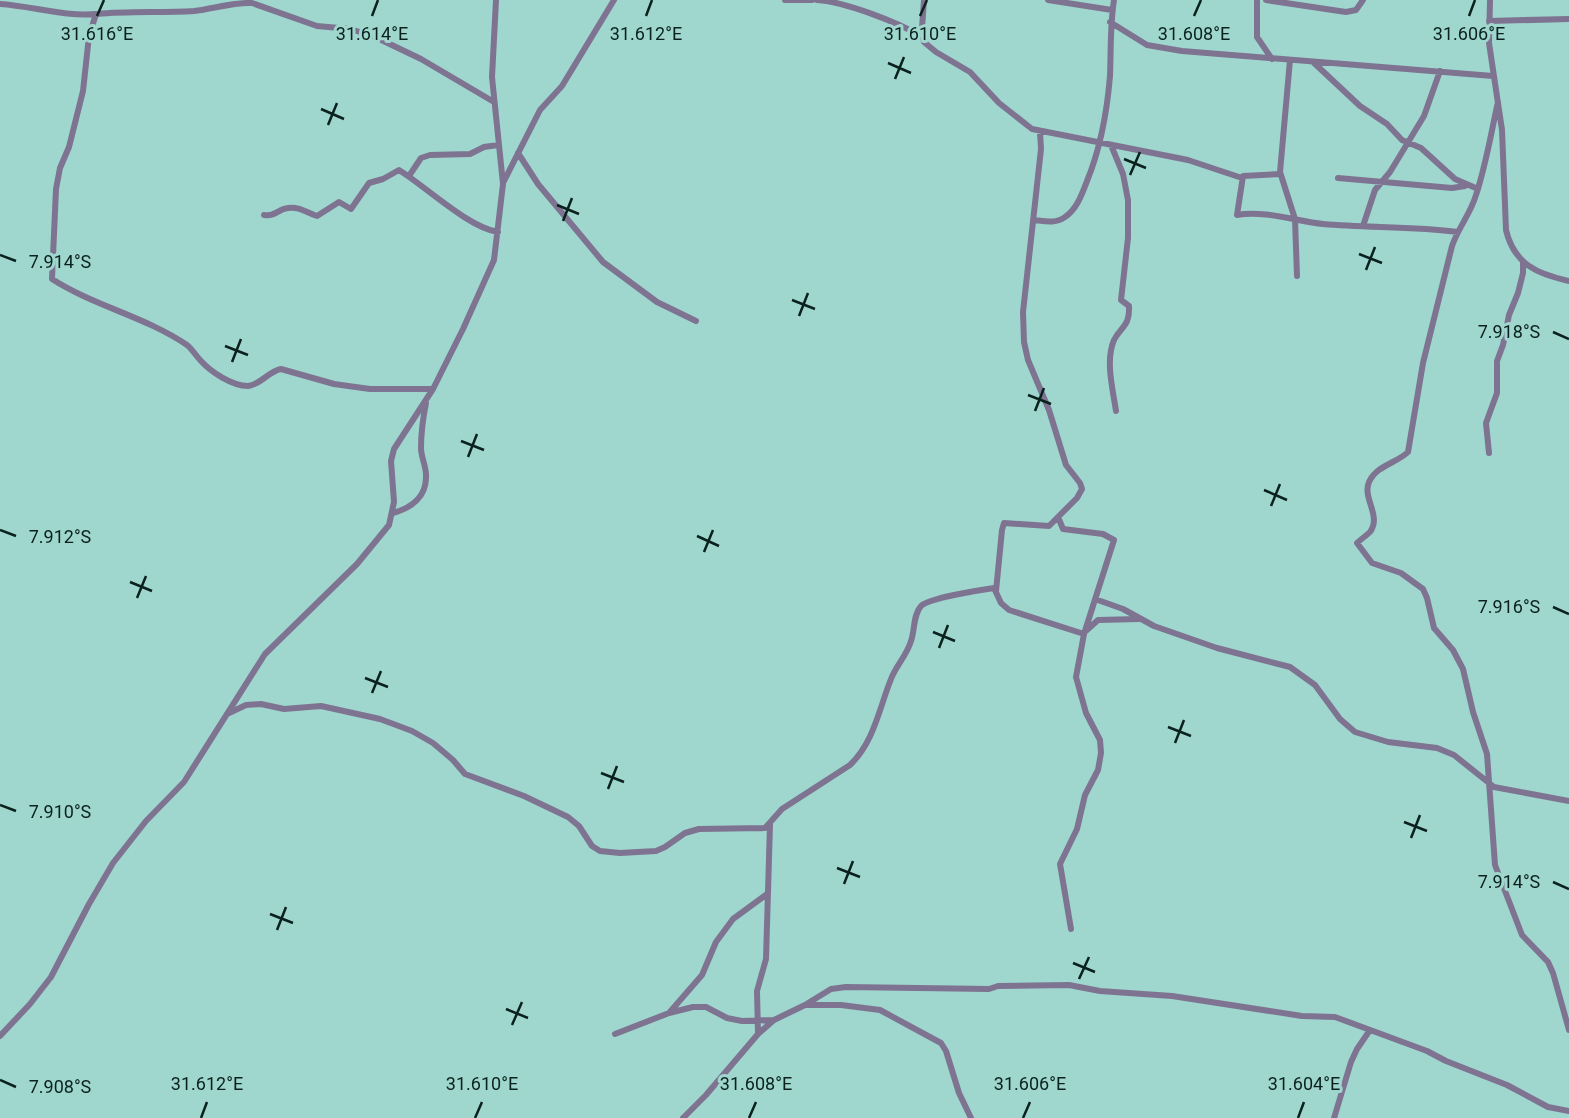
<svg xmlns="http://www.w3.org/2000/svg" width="1569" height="1118" font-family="Roboto,sans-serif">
<rect width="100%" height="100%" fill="#9fd7ce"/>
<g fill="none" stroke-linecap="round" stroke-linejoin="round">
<!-- minor -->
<path stroke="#7f7392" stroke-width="6" d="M 785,0 L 812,0
M 817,0 C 846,2 897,22 923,37
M 924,0 L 922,28 L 924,42 L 936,52 L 970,72 L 999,103 L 1032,129 L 1188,160 L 1242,178
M 1048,0 L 1112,10
M 1257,0 L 1257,37 L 1272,59
M 1266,0 L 1346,12 L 1356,10 L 1363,0
M 1490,0 L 1489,43 L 1502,130 L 1506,230 C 1514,264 1537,274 1569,281
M 0,4 C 32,6 64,17 97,14 C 129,11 161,13 194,11 C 213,9 233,2 252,3 L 317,26 L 350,29 L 373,36 L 421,59 L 494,102
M 96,14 L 89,36 L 83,91 L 69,147 L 60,168 L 56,189 L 52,279 C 94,306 146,317 187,345 C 193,350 196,356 201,361 C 211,372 232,386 248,386 C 260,385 269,371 281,369 L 334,384 L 370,389 L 433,389
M 1489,21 L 1569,19
M 1110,22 L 1147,45 L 1182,51 L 1493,76
M 1290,60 L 1280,172 L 1295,219 L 1297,276
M 1313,62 L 1360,106 L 1387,124 L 1402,140 L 1421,148 L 1455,179 L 1478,189
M 1498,102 C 1491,133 1486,165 1476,195 C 1471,213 1458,228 1452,246 L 1423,363 L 1408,452 C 1397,463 1377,465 1369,482 C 1362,498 1382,516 1370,532 C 1366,536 1361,539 1357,543 L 1372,563 L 1401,573 L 1423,589 L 1427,598 L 1434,628 L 1453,650 L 1463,669 L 1473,712 L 1487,754 L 1495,865 L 1522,935 L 1548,962 L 1553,973 L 1569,1030
M 1111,145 L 1123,174 L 1128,200 L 1128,238 L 1121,300 L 1129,306 C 1130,327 1121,326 1114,340 C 1105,361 1113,390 1116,411
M 518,153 L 538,184 L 603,262 L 657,302 L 696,321
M 1280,174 L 1243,176 L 1237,215 C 1264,210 1296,221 1323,224 C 1368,228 1413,226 1458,232
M 409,176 L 421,158 L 430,155 L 470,154 L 484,147 L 498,145
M 1338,178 L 1452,188 L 1465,186
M 503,183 L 540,110 L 562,86 L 614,0
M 264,215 C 275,217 278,209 288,208 C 299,206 307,213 317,216 L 339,202 L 351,209 L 369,183 L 383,179 L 399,170 C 425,186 469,228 498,232
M 1033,220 C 1044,221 1056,224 1065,217 C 1077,209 1082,194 1087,181 C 1101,147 1107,112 1110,76 C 1111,50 1110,25 1114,0
M 1363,226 L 1375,190 L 1390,172 L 1424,116 L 1440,71
M 1489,453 L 1486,423 L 1497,393 L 1497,361 L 1503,345 L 1509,315 L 1518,293 L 1523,273 L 1523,262
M 393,513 C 411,508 427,497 426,475 C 426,466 421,457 421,448 C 421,433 423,418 426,403
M 996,591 L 1002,530 L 1004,523 L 1049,526 L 1077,498 L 1082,489 L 1080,483 L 1066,465 L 1049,410 L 1028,360 L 1024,342 L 1023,312 L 1041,149 L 1040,132
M 1095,599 L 1123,609 L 1154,626 L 1217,648 L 1290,667 L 1315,685 L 1340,719 L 1355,732 L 1388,742 L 1437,748 L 1454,755 L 1494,787 L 1569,801
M 1087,630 L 1098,620 L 1139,619
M 227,714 L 246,705 L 261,704 L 284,709 L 321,706 L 380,719 L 412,731 L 433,743 L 453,760 L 465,774 L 524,796 L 568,817 L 579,826 L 592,846 L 600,851 L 620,853 L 656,851 L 665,847 L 685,833 L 699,829 L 765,828 L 782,809 L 850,765 C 874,742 879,709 891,679 C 896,666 907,655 911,641 C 915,630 913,615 921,606 C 929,598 980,590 994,588 L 1001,603 L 1009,610 L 1084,634 L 1114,540 L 1103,534 L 1063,529 L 1058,517
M 1071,929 L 1060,864 L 1077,829 L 1085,795 L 1098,770 L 1101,753 L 1100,740 L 1086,713 L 1076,677 L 1084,634
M 805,1005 L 831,989 L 846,987 L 989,989 L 998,986 L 1069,985 L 1100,991 L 1172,996 L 1302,1016 L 1335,1017 L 1427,1051 L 1446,1061 L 1507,1085 L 1548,1107 L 1569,1111
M 669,1013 L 693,1007 L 706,1007 L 727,1018 L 742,1021 L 774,1020
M 615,1034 L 669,1013 L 702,975 L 716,942 L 733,919 L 767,894
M 758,1034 L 757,991 L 766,959 L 770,824
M 0,1036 L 30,1004 L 51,977 L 89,904 L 113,863 L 146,821 L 184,782 L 265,654 L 357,564 L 389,525 L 394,502 L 391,461 L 394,449 L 433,389 L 463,329 L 494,260 L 503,184 L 492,77 L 496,0
M 683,1118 L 706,1095 L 758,1034 L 774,1020 L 805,1005 L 841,1005 L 880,1010 L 941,1043 L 946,1051 L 959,1093 L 971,1118
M 1334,1118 L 1351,1062 L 1357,1049 L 1370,1030"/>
</g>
<!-- ticks -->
<path fill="none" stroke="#0a211e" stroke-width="2.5" d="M 97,16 L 104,0M 372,16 L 378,0M 646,16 L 652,0M 920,16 L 927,0M 1194,16 L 1201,0M 1469,16 L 1475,0M 888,63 L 911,73M 895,79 L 904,57M 321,109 L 344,119M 328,125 L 337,103M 1124,159 L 1146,168M 1130,175 L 1140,152M 557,205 L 579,214M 563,221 L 572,198M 1359,254 L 1382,263M 0,255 L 16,261M 1366,270 L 1375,247M 792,300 L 815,309M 799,316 L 808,293M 1553,332 L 1569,339M 225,346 L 248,355M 232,362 L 241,339M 1028,395 L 1051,404M 1035,411 L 1044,388M 461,441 L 484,450M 468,457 L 477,434M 1264,490 L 1287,500M 1271,506 L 1280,484M 0,530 L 16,536M 697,536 L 719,546M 704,552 L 713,530M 130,582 L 152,591M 137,598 L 146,576M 1553,607 L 1569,614M 933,632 L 955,641M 939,648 L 948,625M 365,678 L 388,687M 372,693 L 381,671M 1168,727 L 1191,736M 1175,743 L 1184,720M 601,773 L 624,782M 608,789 L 617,766M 0,805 L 16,811M 1404,822 L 1427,831M 1411,838 L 1420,815M 837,868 L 860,877M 1553,882 L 1569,889M 844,884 L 853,861M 270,914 L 293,923M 277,930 L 286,907M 1073,963 L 1095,972M 1079,979 L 1089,957M 506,1009 L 528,1018M 512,1025 L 522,1002M 0,1080 L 16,1087M 201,1118 L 207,1102M 475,1118 L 482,1102M 749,1118 L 756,1102M 1023,1118 L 1030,1102M 1298,1118 L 1304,1102"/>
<g font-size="18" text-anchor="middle" fill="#0a211e" stroke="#9fd7ce" stroke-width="6" stroke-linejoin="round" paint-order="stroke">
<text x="372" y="40">31.614°E</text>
<text x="97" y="40">31.616°E</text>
<text x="646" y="40">31.612°E</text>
<text x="920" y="40">31.610°E</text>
<text x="1194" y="40">31.608°E</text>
<text x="1469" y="40">31.606°E</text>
<text x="60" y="268">7.914°S</text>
<text x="1509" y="338">7.918°S</text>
<text x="60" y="543">7.912°S</text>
<text x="1509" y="613">7.916°S</text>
<text x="60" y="818">7.910°S</text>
<text x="1509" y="888">7.914°S</text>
<text x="207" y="1090">31.612°E</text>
<text x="482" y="1090">31.610°E</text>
<text x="756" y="1090">31.608°E</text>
<text x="1030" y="1090">31.606°E</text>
<text x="1304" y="1090">31.604°E</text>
<text x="60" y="1093">7.908°S</text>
</g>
</svg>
